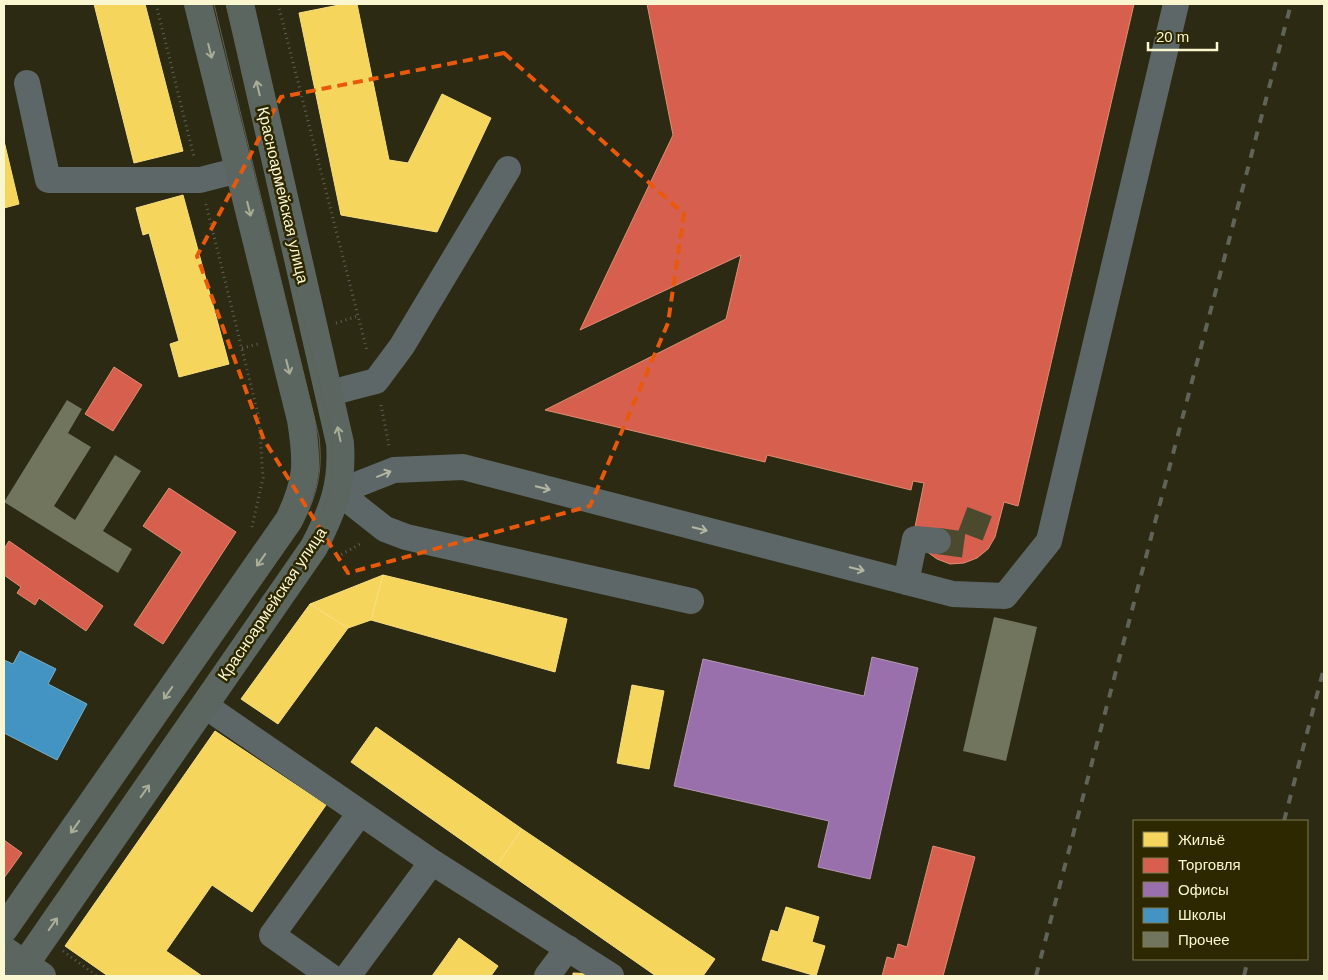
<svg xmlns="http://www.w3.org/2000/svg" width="1328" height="980" font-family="Arial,sans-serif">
<rect width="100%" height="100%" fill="#2c2a12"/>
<!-- homes -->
<path fill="#f6d55c" stroke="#f7df7f" d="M 94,4 L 145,4 L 183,151 L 134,163 Z
M 344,4 L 357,4 L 389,160 L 408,163 L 442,94 L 491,118 L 437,232 L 341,215 L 299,13 Z
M 4,141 L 19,204 L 4,208 Z
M 183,195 L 229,364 L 179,377 L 170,344 L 179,341 L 149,233 L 143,235 L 136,208 Z
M 383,575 L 371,620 L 348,628 L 310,604 Z
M 383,575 L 567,619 L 555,672 L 371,620 Z
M 310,604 L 348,628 L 278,724 L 241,699 Z
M 632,685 L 664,691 L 649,769 L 617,763 Z
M 376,727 L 522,829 L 497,865 L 351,762 Z
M 215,731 L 326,805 L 252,912 L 212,885 L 166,951 L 202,976 L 108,976 L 65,946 Z
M 522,829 L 715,959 L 703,976 L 656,976 L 497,865 Z
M 786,907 L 819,917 L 812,942 L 825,946 L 816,976 L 762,960 L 771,930 L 778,932 Z
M 459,938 L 498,966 L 491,976 L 432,976 Z
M 573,973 L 597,974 L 597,976 L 573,976 Z"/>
<!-- shops -->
<path fill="#d6604d" stroke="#e08d74" d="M 647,4 L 1134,4 L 1018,506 L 1004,502 L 995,537 L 988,549 L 977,558 L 964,563 L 950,564 L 937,559 L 926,551 L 915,527 L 924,483 L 913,481 L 911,490 L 767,455 L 765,462 L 545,410 L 726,319 L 741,255 L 580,330 L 673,135 Z
M 114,367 L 142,385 L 113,431 L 85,414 Z
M 169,488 L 236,532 L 163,644 L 134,625 L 182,552 L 143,526 Z
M 9,541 L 103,606 L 86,631 L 39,598 L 35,605 L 17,593 L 21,587 L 4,575 L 4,549 Z
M 4,840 L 22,853 L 4,878 Z
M 933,846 L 975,857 L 943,976 L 882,976 L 887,957 L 894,959 L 898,944 L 907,947 Z"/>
<!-- offices -->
<path fill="#9970ab" stroke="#b698b6" d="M 872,657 L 918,668 L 870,879 L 818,867 L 829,821 L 674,786 L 703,659 L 864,696 Z"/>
<!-- schools -->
<path fill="#4393c3" stroke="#7ab1c7" d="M 20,651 L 56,669 L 48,684 L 87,704 L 57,760 L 4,733 L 4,660 L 13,664 Z"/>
<!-- building -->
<path fill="#71755d" d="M 67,400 L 82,409 L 68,433 L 91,447 L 54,506 L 75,520 L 115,455 L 141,471 L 103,531 L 132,549 L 118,573 L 4,502 Z
M 994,617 L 1037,627 L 1006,761 L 963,751 Z"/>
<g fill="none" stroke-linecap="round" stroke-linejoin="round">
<!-- minor-tunnel -->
<path stroke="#4b492e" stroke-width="26" stroke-dasharray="26 13" stroke-linecap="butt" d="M 938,541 L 967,545 L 981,508"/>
<!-- path -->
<path stroke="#5d6159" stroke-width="3" stroke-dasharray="1 4" stroke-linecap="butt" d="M 156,4 L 194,157
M 278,4 L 367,351
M 206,204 L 259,418 L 263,478 L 252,527
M 336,323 L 358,316
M 242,348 L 258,344
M 381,405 L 389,446
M 337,557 L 362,543
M 63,951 L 97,976"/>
<!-- minor -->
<path stroke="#5d6767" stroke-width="26" d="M 27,83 L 48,180 L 200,180 L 239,170
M 330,393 L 376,381 L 402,346 L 508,169
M 906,582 L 915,539 L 938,541
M 691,601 L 406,537 L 385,529 L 338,492 L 394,470 L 463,467 L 953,594 L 1005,596 L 1049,541 L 1176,4
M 204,705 L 432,862 L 611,976
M 330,976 L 272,935 L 360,813
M 348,976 L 432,862
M 547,976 L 568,948"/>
<!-- major -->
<path stroke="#5b6660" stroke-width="28" d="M 4,929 L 289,520 C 308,480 308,463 301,420 L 198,4
M 4,950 L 42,976
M 17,976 L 314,547 C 333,510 343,485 340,443 L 240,4"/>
<!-- tram -->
<path stroke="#5f6358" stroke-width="1" d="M 4,951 L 300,528 C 317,496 323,473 319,437 L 214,4
M 4,975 L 311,534 C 330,499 336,475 332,435 L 226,4"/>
<!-- rail -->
<path stroke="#5f6358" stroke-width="4" stroke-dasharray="9 9" stroke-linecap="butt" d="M 1284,821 L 1324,668
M 1036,976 L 1291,4
M 1244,976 L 1248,959"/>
</g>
<!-- one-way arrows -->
<defs><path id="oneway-shaft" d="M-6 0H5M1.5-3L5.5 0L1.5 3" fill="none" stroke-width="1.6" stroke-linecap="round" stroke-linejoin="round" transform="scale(1.25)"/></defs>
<g stroke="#aaae98">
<use href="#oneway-shaft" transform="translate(210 51) rotate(76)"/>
<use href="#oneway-shaft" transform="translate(258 88) rotate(-103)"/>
<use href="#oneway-shaft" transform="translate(249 209) rotate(76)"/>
<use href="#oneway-shaft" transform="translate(288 367) rotate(76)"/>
<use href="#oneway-shaft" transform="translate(339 434) rotate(-102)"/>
<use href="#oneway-shaft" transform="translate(261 560) rotate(125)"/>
<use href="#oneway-shaft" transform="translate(168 693) rotate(125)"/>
<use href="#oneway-shaft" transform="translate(145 791) rotate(-55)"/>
<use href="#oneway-shaft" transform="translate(75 827) rotate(125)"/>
<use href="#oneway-shaft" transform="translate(53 924) rotate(-55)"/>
</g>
<g stroke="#b3b6a1">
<use href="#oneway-shaft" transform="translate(384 474) rotate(-22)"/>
<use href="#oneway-shaft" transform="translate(543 488) rotate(14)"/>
<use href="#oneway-shaft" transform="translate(700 529) rotate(14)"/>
<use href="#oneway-shaft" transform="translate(857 569) rotate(14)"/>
</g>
<!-- marked area -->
<path fill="none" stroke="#e8590c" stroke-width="4" stroke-dasharray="10 6" stroke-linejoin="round" d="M 504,53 L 684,214 L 668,323 L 590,506 L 348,573 L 264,440 L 197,256 L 281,97 Z"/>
<g text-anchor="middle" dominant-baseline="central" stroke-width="5" stroke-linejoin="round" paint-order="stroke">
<!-- street labels -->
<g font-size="16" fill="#f9f6d0" stroke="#2d2800">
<text transform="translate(283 195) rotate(77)">Красноармейская улица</text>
<text transform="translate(272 604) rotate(-56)">Красноармейская улица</text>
</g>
</g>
<!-- border -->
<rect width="1328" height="980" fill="none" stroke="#f9f6d0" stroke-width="10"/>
<!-- legend -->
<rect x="1133" y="820" width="175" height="140" fill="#2d2800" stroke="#7f7a53"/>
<rect x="1143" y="832" width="25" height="15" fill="#f6d55c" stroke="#7f7a53"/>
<text x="1178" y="845" font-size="15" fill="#f9f6d0">Жильё</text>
<rect x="1143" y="858" width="25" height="15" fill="#d6604d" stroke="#7f7a53"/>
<text x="1178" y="870" font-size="15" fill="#f9f6d0">Торговля</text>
<rect x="1143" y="882" width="25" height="15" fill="#9970ab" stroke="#7f7a53"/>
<text x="1178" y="895" font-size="15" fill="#f9f6d0">Офисы</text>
<rect x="1143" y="908" width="25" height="15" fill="#4393c3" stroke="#7f7a53"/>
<text x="1178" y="920" font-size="15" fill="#f9f6d0">Школы</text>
<rect x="1143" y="932" width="25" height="15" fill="#71755d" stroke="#7f7a53"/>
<text x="1178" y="945" font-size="15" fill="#f9f6d0">Прочее</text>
<!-- scale -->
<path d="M1148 42v8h69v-8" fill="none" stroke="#f9f6d0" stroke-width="2.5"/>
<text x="1156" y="42" font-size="15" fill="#f9f6d0" stroke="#2d2800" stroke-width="4" paint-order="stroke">20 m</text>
</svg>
